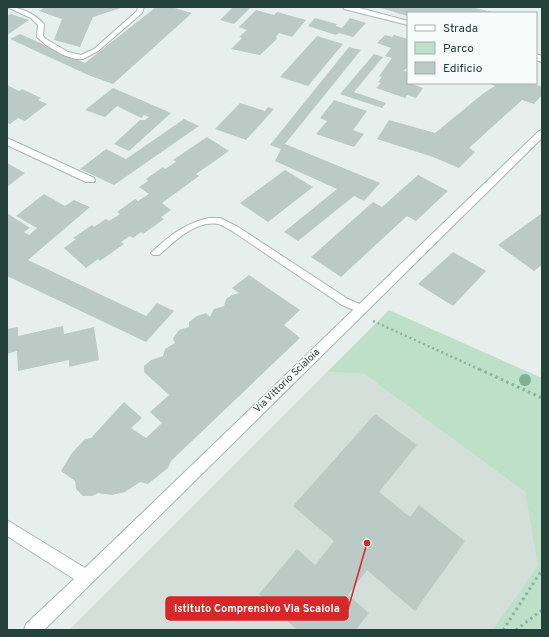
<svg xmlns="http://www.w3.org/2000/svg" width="549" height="637" font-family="Overpass,sans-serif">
<rect width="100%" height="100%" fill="#e6efeb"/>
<!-- built -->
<path fill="#d4dfda" d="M 327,372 L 364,374 L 525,492 L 539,566 L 492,630 L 69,630 Z"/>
<!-- green -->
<path fill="#bfe0c8" d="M 389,310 L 542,378 L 542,630 L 492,630 L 538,566 L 525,492 L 364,374 L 327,372 Z"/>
<!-- building -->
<path fill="#bbcac4" d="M 45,7 L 124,7 L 93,17 L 80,47 L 54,40 L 62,19 L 39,11 Z
M 156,7 L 171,7 L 192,13 L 113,84 L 88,75 L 10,39 L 20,34 L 85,63 Z
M 233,7 L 251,7 L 234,24 L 220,20 Z
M 377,7 L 470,7 L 492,12 L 408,13 L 408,16 Z
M 256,10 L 274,15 L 277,12 L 306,20 L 292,37 L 279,33 L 276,37 L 277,39 L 260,55 L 231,49 L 242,38 L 239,37 L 247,30 L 239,27 Z
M 11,14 L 29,20 L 7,35 L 7,16 Z
M 315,18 L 337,24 L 336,26 L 342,28 L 350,18 L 366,23 L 353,37 L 339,33 L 336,35 L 308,26 Z
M 385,35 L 392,37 L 394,35 L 408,39 L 408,66 L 404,71 L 408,72 L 407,82 L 423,88 L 416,98 L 407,95 L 405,98 L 376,88 L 381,83 L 378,82 L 382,77 L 379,76 L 392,58 L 385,56 L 391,48 L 377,43 Z
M 317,36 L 343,44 L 308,86 L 280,77 Z
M 349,47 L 361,50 L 285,144 L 380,183 L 364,201 L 354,196 L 298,241 L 284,232 L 337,189 L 275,161 L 281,149 L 270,145 Z
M 374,54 L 383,57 L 354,92 L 386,103 L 382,108 L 340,94 Z
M 489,83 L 532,83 L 542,87 L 542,95 L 534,104 L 522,100 L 469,148 L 475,152 L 459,168 L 433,157 L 377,139 L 389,120 L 435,133 L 484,93 L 495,86 Z
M 7,85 L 19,91 L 22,89 L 41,98 L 38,100 L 47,104 L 25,121 L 18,118 L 10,124 L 7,123 Z
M 113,88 L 171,113 L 129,151 L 114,144 L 140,120 L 145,120 L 149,117 L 144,115 L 141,118 L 117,106 L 105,117 L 85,110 Z
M 334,100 L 367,111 L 353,130 L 364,134 L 354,147 L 316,134 L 327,121 L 320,118 Z
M 240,103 L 265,111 L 268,107 L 274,109 L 246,140 L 215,129 Z
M 184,119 L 199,126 L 114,185 L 80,169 L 106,149 L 126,159 Z
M 207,137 L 229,151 L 196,174 L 199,176 L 162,203 L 171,210 L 161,217 L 164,219 L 143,234 L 141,232 L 133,238 L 130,236 L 121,242 L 124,244 L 100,261 L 98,259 L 86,268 L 64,248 L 76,239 L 73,238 L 92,225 L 94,227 L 106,219 L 109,221 L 120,214 L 117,212 L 135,199 L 138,201 L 149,194 L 139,187 L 148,181 L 146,179 L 163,167 L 165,169 L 176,162 L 173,160 Z
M 7,163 L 25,173 L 7,187 Z
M 285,170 L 313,187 L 268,222 L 240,203 Z
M 418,175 L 448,191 L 416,221 L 407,216 L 341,277 L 311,257 L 373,202 L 382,207 Z
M 44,194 L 65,206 L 74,200 L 90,207 L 28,260 L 146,316 L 157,303 L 174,311 L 146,342 L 7,276 L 7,213 L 30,228 L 24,232 L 29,235 L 37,228 L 16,216 Z
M 542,213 L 542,265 L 534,271 L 498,245 Z
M 453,252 L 486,271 L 453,306 L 418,284 Z
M 249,275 L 300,310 L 284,325 L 300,338 L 171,461 L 168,468 L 148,484 L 140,482 L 125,492 L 112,495 L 98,493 L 92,496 L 83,496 L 76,489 L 75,481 L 61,471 L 72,453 L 85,439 L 91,438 L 124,402 L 142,418 L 131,428 L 146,438 L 162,423 L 150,412 L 169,395 L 144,372 L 144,366 L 151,360 L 163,356 L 165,349 L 175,343 L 173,338 L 179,330 L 189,327 L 189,322 L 197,316 L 206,313 L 210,317 L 214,309 L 224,306 L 226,299 L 232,295 L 239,293 L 232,288 Z
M 63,326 L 64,334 L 94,327 L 99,360 L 69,367 L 69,360 L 18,371 L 17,351 L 7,354 L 7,329 L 18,327 L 18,336 Z
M 375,414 L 417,445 L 379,492 L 410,517 L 419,505 L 465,541 L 415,611 L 367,570 L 348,595 L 369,613 L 356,630 L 297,630 L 259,594 L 297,549 L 315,565 L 334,541 L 293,506 Z"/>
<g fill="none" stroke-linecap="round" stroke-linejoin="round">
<defs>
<path id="service" d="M 7,7 C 21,7 35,14 44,24 L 43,36 L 46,39 L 68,52 L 81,55 L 94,49 L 137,11 L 138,7 L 144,7 L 142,13 L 98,51 L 83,59 L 76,59 L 63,55 L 46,45 L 37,37 L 38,25 L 31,18 Z
M 209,218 L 220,218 L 238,227 L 348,299 L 364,306 L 366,309 L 364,312 L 361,313 L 342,305 L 232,231 C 228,229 223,225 218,224 C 195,220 174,242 159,255 L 153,255 L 151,253 L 153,251 C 170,235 186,223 209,218 Z"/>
<path id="minor" d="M 343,7 L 356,7 L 408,21 L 408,25 L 344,9 Z
M 536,54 L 542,56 L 542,62 L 536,60 Z
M 542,130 L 542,138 L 44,630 L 24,630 L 26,624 L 74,579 L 7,536 L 7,520 L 85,568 L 539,131 Z
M 7,138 L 94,178 L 95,180 L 94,182 L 86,182 L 7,145 Z"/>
</defs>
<!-- service casing -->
<use href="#service" stroke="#a8b8b2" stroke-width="2"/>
<!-- minor casing -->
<use href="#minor" stroke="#a8b8b2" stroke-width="2"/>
<!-- path-far1 -->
<path stroke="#86b3a5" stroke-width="2.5" stroke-dasharray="2 3" stroke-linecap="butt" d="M 373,321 L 481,370"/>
<!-- path -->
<path stroke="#86b3a5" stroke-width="3" stroke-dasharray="2.5 3.5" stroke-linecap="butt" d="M 479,369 L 542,398
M 503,630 L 542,570
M 516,630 L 542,610"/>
<!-- service -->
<use href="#service" fill="#fff" fill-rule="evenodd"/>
<!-- minor -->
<use href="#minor" fill="#fff" fill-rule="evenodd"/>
</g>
<!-- trees -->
<circle fill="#80af93" cx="525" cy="380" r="6"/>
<g text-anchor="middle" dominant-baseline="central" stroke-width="3" stroke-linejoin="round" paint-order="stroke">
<!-- street labels -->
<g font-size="10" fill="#24423a" stroke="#f7fbf9">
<text transform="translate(287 381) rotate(-44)">Via Vittorio Scialoia</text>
</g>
</g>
<!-- callouts -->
<path fill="none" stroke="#d62828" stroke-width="1.5" d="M367 543L348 609"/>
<circle fill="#d62828" stroke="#f7fbf9" stroke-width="1.5" cx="367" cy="543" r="4"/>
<rect fill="#d62828" stroke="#d62828" stroke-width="1.5" x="166" y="597" width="182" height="23" rx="4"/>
<g font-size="11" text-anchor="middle" font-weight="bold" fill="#fff">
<text x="257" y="612">Istituto Comprensivo Via Scaiola</text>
</g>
<!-- border -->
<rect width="549" height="637" fill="none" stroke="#24423a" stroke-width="16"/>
<!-- legend -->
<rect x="407" y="12" width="130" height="72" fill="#f7fbf9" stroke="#a3b1ad"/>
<rect x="415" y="25" width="20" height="6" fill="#ffffff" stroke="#a3b1ad"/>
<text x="443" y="32" font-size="12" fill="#24423a">Strada</text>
<rect x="415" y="42" width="20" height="12" fill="#bfe0c8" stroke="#a3b1ad"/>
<text x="443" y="52" font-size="12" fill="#24423a">Parco</text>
<rect x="415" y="62" width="20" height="12" fill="#bbcac4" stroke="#a3b1ad"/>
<text x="443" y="72" font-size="12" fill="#24423a">Edificio</text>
</svg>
